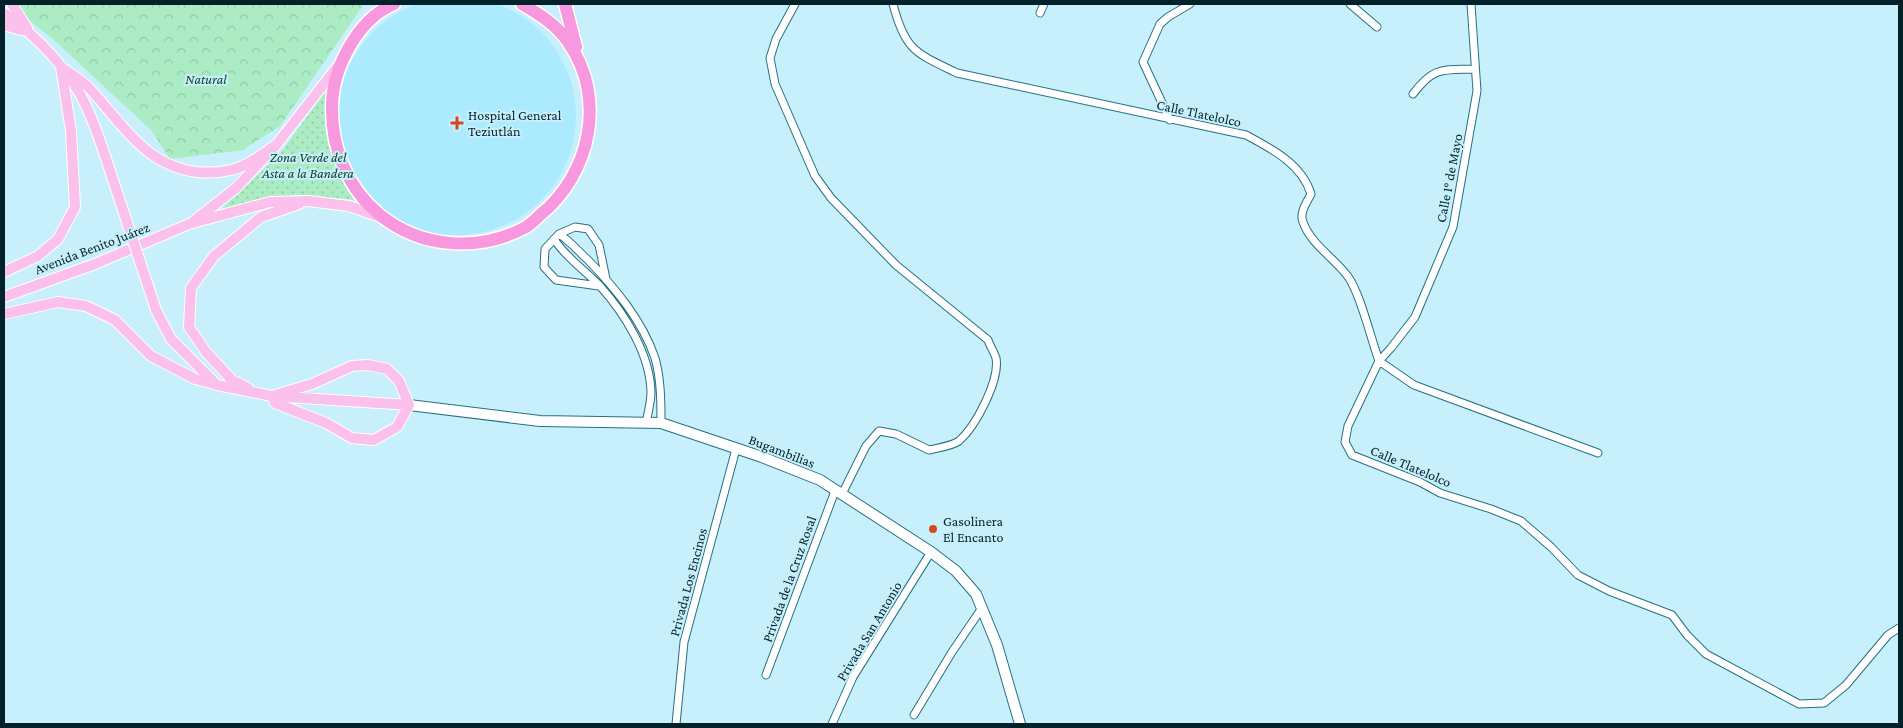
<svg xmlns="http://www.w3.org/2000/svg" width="1903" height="728" font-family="'Crimson Pro',serif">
<defs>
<pattern id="green-dots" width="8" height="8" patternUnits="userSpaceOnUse" patternTransform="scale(1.25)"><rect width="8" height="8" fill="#abecc4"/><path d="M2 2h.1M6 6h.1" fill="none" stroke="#92caa8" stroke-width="1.8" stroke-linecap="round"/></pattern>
<pattern id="forest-crowns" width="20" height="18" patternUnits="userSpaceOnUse" patternTransform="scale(1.25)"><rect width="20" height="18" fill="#abecc4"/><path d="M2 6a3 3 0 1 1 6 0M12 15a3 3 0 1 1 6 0" fill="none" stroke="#92caa8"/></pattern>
</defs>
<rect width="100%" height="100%" fill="#c7f0fc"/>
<!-- built -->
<path fill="#abebfd" d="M338 116a119 119 0 1 1 238 0a119 119 0 1 1-238 0Z"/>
<!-- green -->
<path fill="url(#green-dots)" d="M 327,89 L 329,133 L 360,200 L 295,195 L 222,208 L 279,155 Z"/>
<!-- forest -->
<path fill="url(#forest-crowns)" d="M 8,4 L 364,4 L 280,126 L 243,150 L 170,159 L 151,130 L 54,40 Z"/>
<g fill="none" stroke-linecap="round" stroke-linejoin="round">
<defs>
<path id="minor" d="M 795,4 L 776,39 L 770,58 L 775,84 L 815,176 L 831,198 L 896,265 L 988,340 C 990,346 994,352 996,358 C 1000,380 976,426 959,441 C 952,446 938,448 929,450 L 896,434 L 879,431 L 866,446 L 842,494
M 893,4 C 905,51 916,53 957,73 L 1246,135 C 1272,149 1302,164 1311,194 C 1307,202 1299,213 1303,222 C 1311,245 1336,259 1349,278 C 1361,296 1371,339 1379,361
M 1350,4 L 1377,27
M 1471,4 L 1477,91 L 1453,227 L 1415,317 L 1391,348 L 1379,361 L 1348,426 L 1345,442 L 1352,455 L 1420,482 L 1440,493 L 1491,509 L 1521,521 L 1551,547 L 1578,575 L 1609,591 L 1672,615 L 1687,635 L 1706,654 L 1799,704 L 1824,703 L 1846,685 L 1888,635 L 1899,628
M 1040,13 L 1044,4
M 1413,94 C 1434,66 1443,70 1475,69
M 1170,120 L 1143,62 L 1160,24 L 1168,17 L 1190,4
M 559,234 C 570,241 578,251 588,260 C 615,288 642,320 655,358 C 661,379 661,402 661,423
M 554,239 C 566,258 585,270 600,286 C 625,314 650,354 651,392 C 651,402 648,413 646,423
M 599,286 L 556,280 L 544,267 L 545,249 L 559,234 L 575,227 L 588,229 L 599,245 L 606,279
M 1379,361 L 1414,385 L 1598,453
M 766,675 L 835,491
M 914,715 L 952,652 L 982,608
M 676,724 L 684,642 L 736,449
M 832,724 L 853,677 L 931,552"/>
<path id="secondary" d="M 409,405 L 540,421 L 661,423 L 762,457 L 820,480 L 931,552 L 956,571 L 976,594 L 997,645 L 1020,724"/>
<path id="primary" d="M 12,4 L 27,28
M 4,13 C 38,37 70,70 87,108 C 99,134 107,162 116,189
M 4,25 L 21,30
M 61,67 C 71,74 83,81 91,90 C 122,124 146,166 197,172 C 208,173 219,173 231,170 C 248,166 263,154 277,144
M 194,221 L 236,188 L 277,144 L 338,66
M 4,272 L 38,256 L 58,239 L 75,207 L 71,131 L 61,67
M 4,297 L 95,264 L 189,224 L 270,202 L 308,201 L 349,206 L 380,217
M 156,310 L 171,339 L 217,385 L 272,396 L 409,405
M 4,314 L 58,302 L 86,306 L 115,320 L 151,356 L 195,379 L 214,384
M 368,365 L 387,369 L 399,381 L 409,405 L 397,427 L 374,440 L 352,438 L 326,423 L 275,403 L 272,396 L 312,384 L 352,366 Z
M 248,388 L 232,380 L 206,352 L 189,327 L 191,288 L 214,256 L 261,217 L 299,204"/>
<path id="motorway" d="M 394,4 C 358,19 333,67 332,105 C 331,148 347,188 380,215 C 422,249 480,252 526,227 C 531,224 536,219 540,215 C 591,174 607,97 568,42 C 557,25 539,14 522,4
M 565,4 L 576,47"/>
</defs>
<!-- minor casing -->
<use href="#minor" stroke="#267082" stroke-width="9"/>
<!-- secondary casing -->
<use href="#secondary" stroke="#267082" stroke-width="12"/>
<!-- primary casing -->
<use href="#primary" stroke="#fff" stroke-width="12"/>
<!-- motorway casing -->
<use href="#motorway" stroke="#fff" stroke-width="15"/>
<!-- minor -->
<use href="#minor" stroke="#fff" stroke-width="7"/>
<!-- secondary -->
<use href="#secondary" stroke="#fff" stroke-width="10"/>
<!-- primary -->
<use href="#primary" stroke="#fbc1ec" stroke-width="10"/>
<!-- motorway -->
<use href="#motorway" stroke="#f898df" stroke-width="12"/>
<defs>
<path id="primary-bridge" d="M 116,189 L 156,310"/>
</defs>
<!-- primary-bridge casing -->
<use href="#primary-bridge" stroke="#fff" stroke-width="12" stroke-linecap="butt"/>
<!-- primary-bridge -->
<use href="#primary-bridge" stroke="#fbc1ec" stroke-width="10"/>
</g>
<!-- markers -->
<g fill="#d2491e" stroke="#c7f0fc" stroke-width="2">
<path d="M454.5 115.5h5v5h5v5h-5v5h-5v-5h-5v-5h5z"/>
<circle cx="933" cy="529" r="5"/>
</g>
<g text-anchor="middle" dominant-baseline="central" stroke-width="4" stroke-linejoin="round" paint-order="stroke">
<!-- park labels -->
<g font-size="14" font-style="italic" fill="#0c3c24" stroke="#c7f0fc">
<text x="206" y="79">Natural</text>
<text x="308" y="157">Zona Verde del<tspan x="308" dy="16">Asta a la Bandera</tspan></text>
</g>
<!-- street labels -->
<g font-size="14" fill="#032128" stroke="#c7f0fc">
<text transform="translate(1199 113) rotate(12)">Calle Tlatelolco</text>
<text transform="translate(1449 178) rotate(-79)">Calle 1° de Mayo</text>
<text transform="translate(92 248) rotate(-21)">Avenida Benito Juárez</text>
<text transform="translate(782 451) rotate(21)">Bugambilias</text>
<text transform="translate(1411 466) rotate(23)">Calle Tlatelolco</text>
<text transform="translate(789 579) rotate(-70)">Privada de la Cruz Rosal</text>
<text transform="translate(688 582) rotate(-75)">Privada Los Encinos</text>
<text transform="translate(869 631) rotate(-59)">Privada San Antonio</text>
</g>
<!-- poi labels -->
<g font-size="14" fill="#032128" stroke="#c7f0fc" text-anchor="start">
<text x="468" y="115">Hospital General<tspan x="468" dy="16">Teziutlán</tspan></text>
<text x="943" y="521">Gasolinera<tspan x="943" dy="16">El Encanto</tspan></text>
</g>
</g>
<!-- border -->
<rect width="1903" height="728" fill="none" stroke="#032128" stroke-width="10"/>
</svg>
